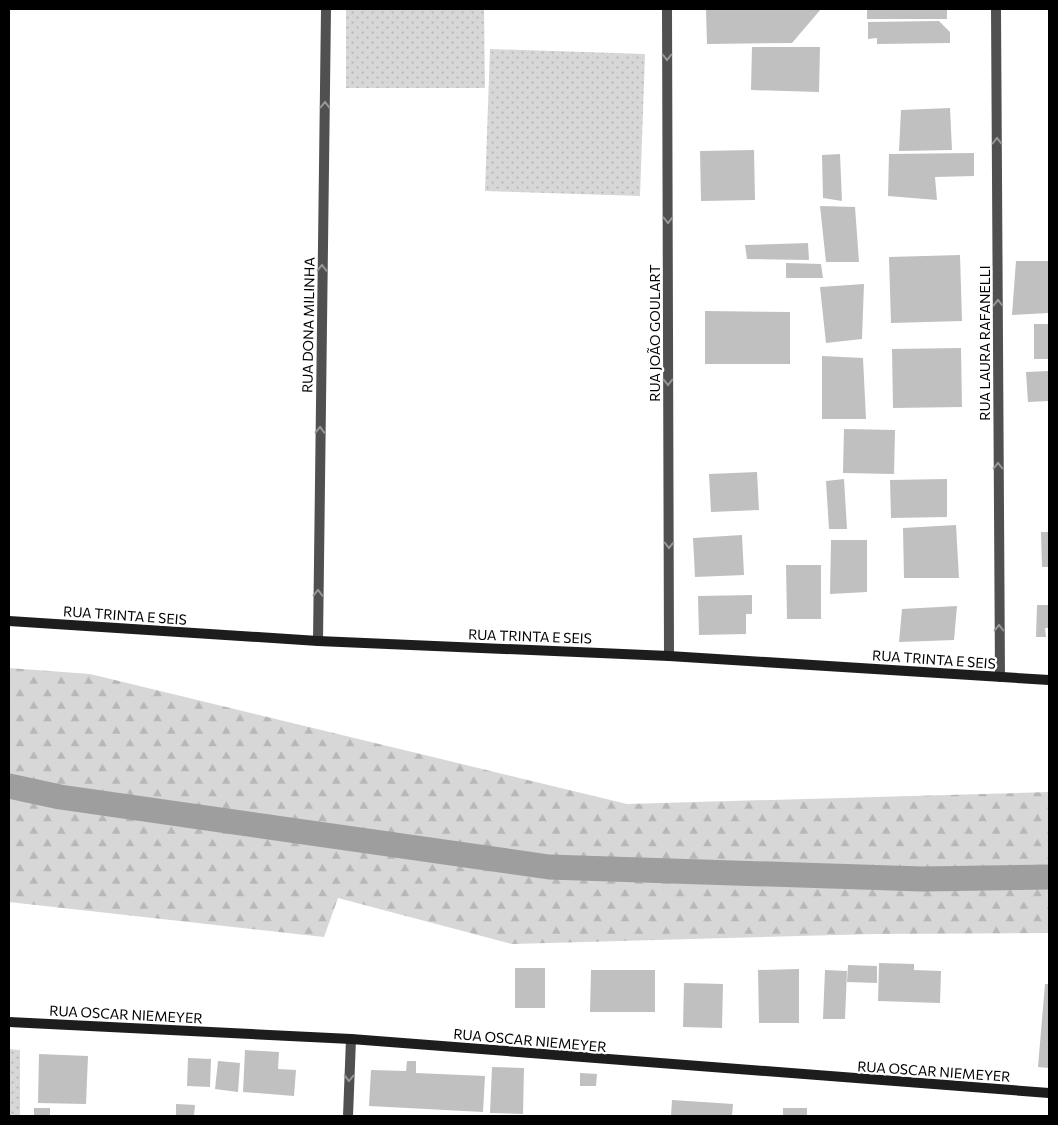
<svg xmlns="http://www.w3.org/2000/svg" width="1058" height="1125" font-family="Commissioner,sans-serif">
<defs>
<pattern id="grass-dots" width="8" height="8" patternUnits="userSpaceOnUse" patternTransform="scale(1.25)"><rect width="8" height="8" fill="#d7d7d7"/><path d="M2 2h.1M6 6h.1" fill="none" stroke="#b7b7b7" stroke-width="1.8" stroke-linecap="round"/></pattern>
<pattern id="forest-firs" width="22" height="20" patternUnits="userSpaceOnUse" patternTransform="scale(1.25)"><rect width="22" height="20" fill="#d7d7d7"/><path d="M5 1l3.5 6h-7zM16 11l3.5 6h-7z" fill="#b7b7b7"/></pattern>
</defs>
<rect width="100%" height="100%" fill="#fff"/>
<!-- grass -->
<path fill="url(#grass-dots)" d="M 346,9 L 484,9 L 485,88 L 346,88 Z
M 490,49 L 645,54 L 640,196 L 485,191 Z
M 9,1049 L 20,1050 L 20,1116 L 9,1116 Z"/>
<!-- forest -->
<path fill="url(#forest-firs)" d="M 9,668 L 90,674 L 627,804 L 1049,792 L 1049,933 L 875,934 L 512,944 L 338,898 L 324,937 L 9,902 Z"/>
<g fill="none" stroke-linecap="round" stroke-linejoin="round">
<!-- canal -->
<path stroke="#9e9e9e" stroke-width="25" d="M 9,786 L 60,797 L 549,867 L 922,879 L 1049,877"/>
</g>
<!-- building -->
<path fill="#c0c0c0" d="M 706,9 L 821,9 L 792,43 L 707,44 Z
M 867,9 L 947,9 L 947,19 L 867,19 Z
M 939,21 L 950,32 L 950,43 L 877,44 L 877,38 L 868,39 L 868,22 Z
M 752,47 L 820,47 L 819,92 L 751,90 Z
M 950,108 L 952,150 L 899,151 L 901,110 Z
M 754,150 L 755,200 L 701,201 L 700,151 Z
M 974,153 L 974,176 L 935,177 L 937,200 L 888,196 L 889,154 Z
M 840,154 L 842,201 L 823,198 L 822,155 Z
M 820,206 L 855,207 L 859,262 L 826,262 Z
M 808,243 L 809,260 L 747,259 L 745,245 Z
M 960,255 L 962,321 L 891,323 L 889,257 Z
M 1016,261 L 1049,261 L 1049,313 L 1012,315 Z
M 786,263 L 821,264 L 823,278 L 786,278 Z
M 864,284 L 862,339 L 826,343 L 820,287 Z
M 705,311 L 790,312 L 790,364 L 705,364 Z
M 1034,324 L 1049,324 L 1049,359 L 1034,359 Z
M 961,348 L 962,407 L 893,408 L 892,349 Z
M 822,356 L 863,358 L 866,419 L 822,419 Z
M 1049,371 L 1049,401 L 1028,402 L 1026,372 Z
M 844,429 L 895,430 L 894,474 L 843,473 Z
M 757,472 L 759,510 L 711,512 L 709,474 Z
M 844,479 L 847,529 L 829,529 L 826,481 Z
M 947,479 L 947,517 L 891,518 L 890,480 Z
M 956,525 L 959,578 L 904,578 L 903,528 Z
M 1041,532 L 1049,532 L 1049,567 L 1042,567 Z
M 742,535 L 744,575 L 695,577 L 693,538 Z
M 831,540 L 867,540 L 867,592 L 830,594 Z
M 786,565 L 821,565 L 821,619 L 787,619 Z
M 752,595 L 752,614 L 746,614 L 746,634 L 699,635 L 698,596 Z
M 1037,605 L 1049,605 L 1049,628 L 1045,628 L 1046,637 L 1036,637 Z
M 957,606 L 954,640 L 899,642 L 902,609 Z
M 879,963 L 914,964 L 914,970 L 941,971 L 940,1003 L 878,1001 Z
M 848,965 L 877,966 L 877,983 L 847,982 Z
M 515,968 L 545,968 L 545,1008 L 515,1008 Z
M 799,969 L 799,1023 L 759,1023 L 758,970 Z
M 591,970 L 655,970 L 655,1012 L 590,1012 Z
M 825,970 L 847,971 L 845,1019 L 823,1019 Z
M 684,983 L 723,984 L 722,1028 L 683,1027 Z
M 1045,984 L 1049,984 L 1049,1068 L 1038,1067 Z
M 245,1050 L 279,1052 L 278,1069 L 296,1070 L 294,1096 L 243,1092 Z
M 39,1054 L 88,1056 L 86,1104 L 38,1103 Z
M 188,1058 L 211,1059 L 210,1087 L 187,1086 Z
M 218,1061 L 240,1063 L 238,1092 L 215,1089 Z
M 407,1061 L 416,1061 L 416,1073 L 485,1076 L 483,1112 L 369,1106 L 371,1070 L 406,1071 Z
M 492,1067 L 524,1068 L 523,1114 L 490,1113 Z
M 580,1073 L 597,1074 L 596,1086 L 580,1086 Z
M 672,1100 L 733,1104 L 732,1116 L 671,1116 Z
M 176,1104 L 195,1105 L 194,1116 L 176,1116 Z
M 34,1108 L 50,1108 L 50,1116 L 34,1116 Z
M 783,1108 L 807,1108 L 807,1116 L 783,1116 Z"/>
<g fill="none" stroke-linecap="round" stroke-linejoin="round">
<!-- street -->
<path stroke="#505050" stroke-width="10" d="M 667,9 L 669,656
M 996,9 L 1000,677
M 318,641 L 326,9
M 348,1116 L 351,1039"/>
<!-- secondary -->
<path stroke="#1d1d1d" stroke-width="10" d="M 9,621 L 318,641 L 669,656 L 1049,680
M 9,1022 L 351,1039 L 1049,1093"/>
</g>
<!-- one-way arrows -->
<defs><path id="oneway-chevron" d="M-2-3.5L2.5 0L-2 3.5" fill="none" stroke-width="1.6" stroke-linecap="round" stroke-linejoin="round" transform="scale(1.25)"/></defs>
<g stroke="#969696">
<use href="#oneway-chevron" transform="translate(667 57) rotate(90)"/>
<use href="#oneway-chevron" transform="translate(325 105) rotate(-89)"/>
<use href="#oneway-chevron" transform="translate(997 141) rotate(-90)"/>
<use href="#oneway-chevron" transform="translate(668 220) rotate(90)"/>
<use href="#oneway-chevron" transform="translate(322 268) rotate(-89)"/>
<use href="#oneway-chevron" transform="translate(998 303) rotate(-90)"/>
<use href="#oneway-chevron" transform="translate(668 382) rotate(90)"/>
<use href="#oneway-chevron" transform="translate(320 430) rotate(-89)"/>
<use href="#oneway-chevron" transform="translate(998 466) rotate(-90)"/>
<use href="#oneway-chevron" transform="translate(669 545) rotate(90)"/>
<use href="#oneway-chevron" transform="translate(318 593) rotate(-89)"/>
<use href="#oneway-chevron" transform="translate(999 628) rotate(-90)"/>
<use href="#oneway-chevron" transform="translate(349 1078) rotate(92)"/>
</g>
<g text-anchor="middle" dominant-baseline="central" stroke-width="4.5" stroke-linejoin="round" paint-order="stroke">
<!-- street labels -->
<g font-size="14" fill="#000" stroke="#fff">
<text transform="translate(308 325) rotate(-89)">RUA DONA MILINHA</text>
<text transform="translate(654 333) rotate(-90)">RUA JOÃO GOULART</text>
<text transform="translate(984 343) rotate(-90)">RUA LAURA RAFANELLI</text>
<text transform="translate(125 615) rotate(4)">RUA TRINTA E SEIS</text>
<text transform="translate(530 636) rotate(2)">RUA TRINTA E SEIS</text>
<text transform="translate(934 659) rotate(4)">RUA TRINTA E SEIS</text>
<text transform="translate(126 1014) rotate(3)">RUA OSCAR NIEMEYER</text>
<text transform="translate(530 1040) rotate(5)">RUA OSCAR NIEMEYER</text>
<text transform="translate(934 1071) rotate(4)">RUA OSCAR NIEMEYER</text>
</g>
</g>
<!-- border -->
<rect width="1058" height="1125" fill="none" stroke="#000000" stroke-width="20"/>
</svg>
